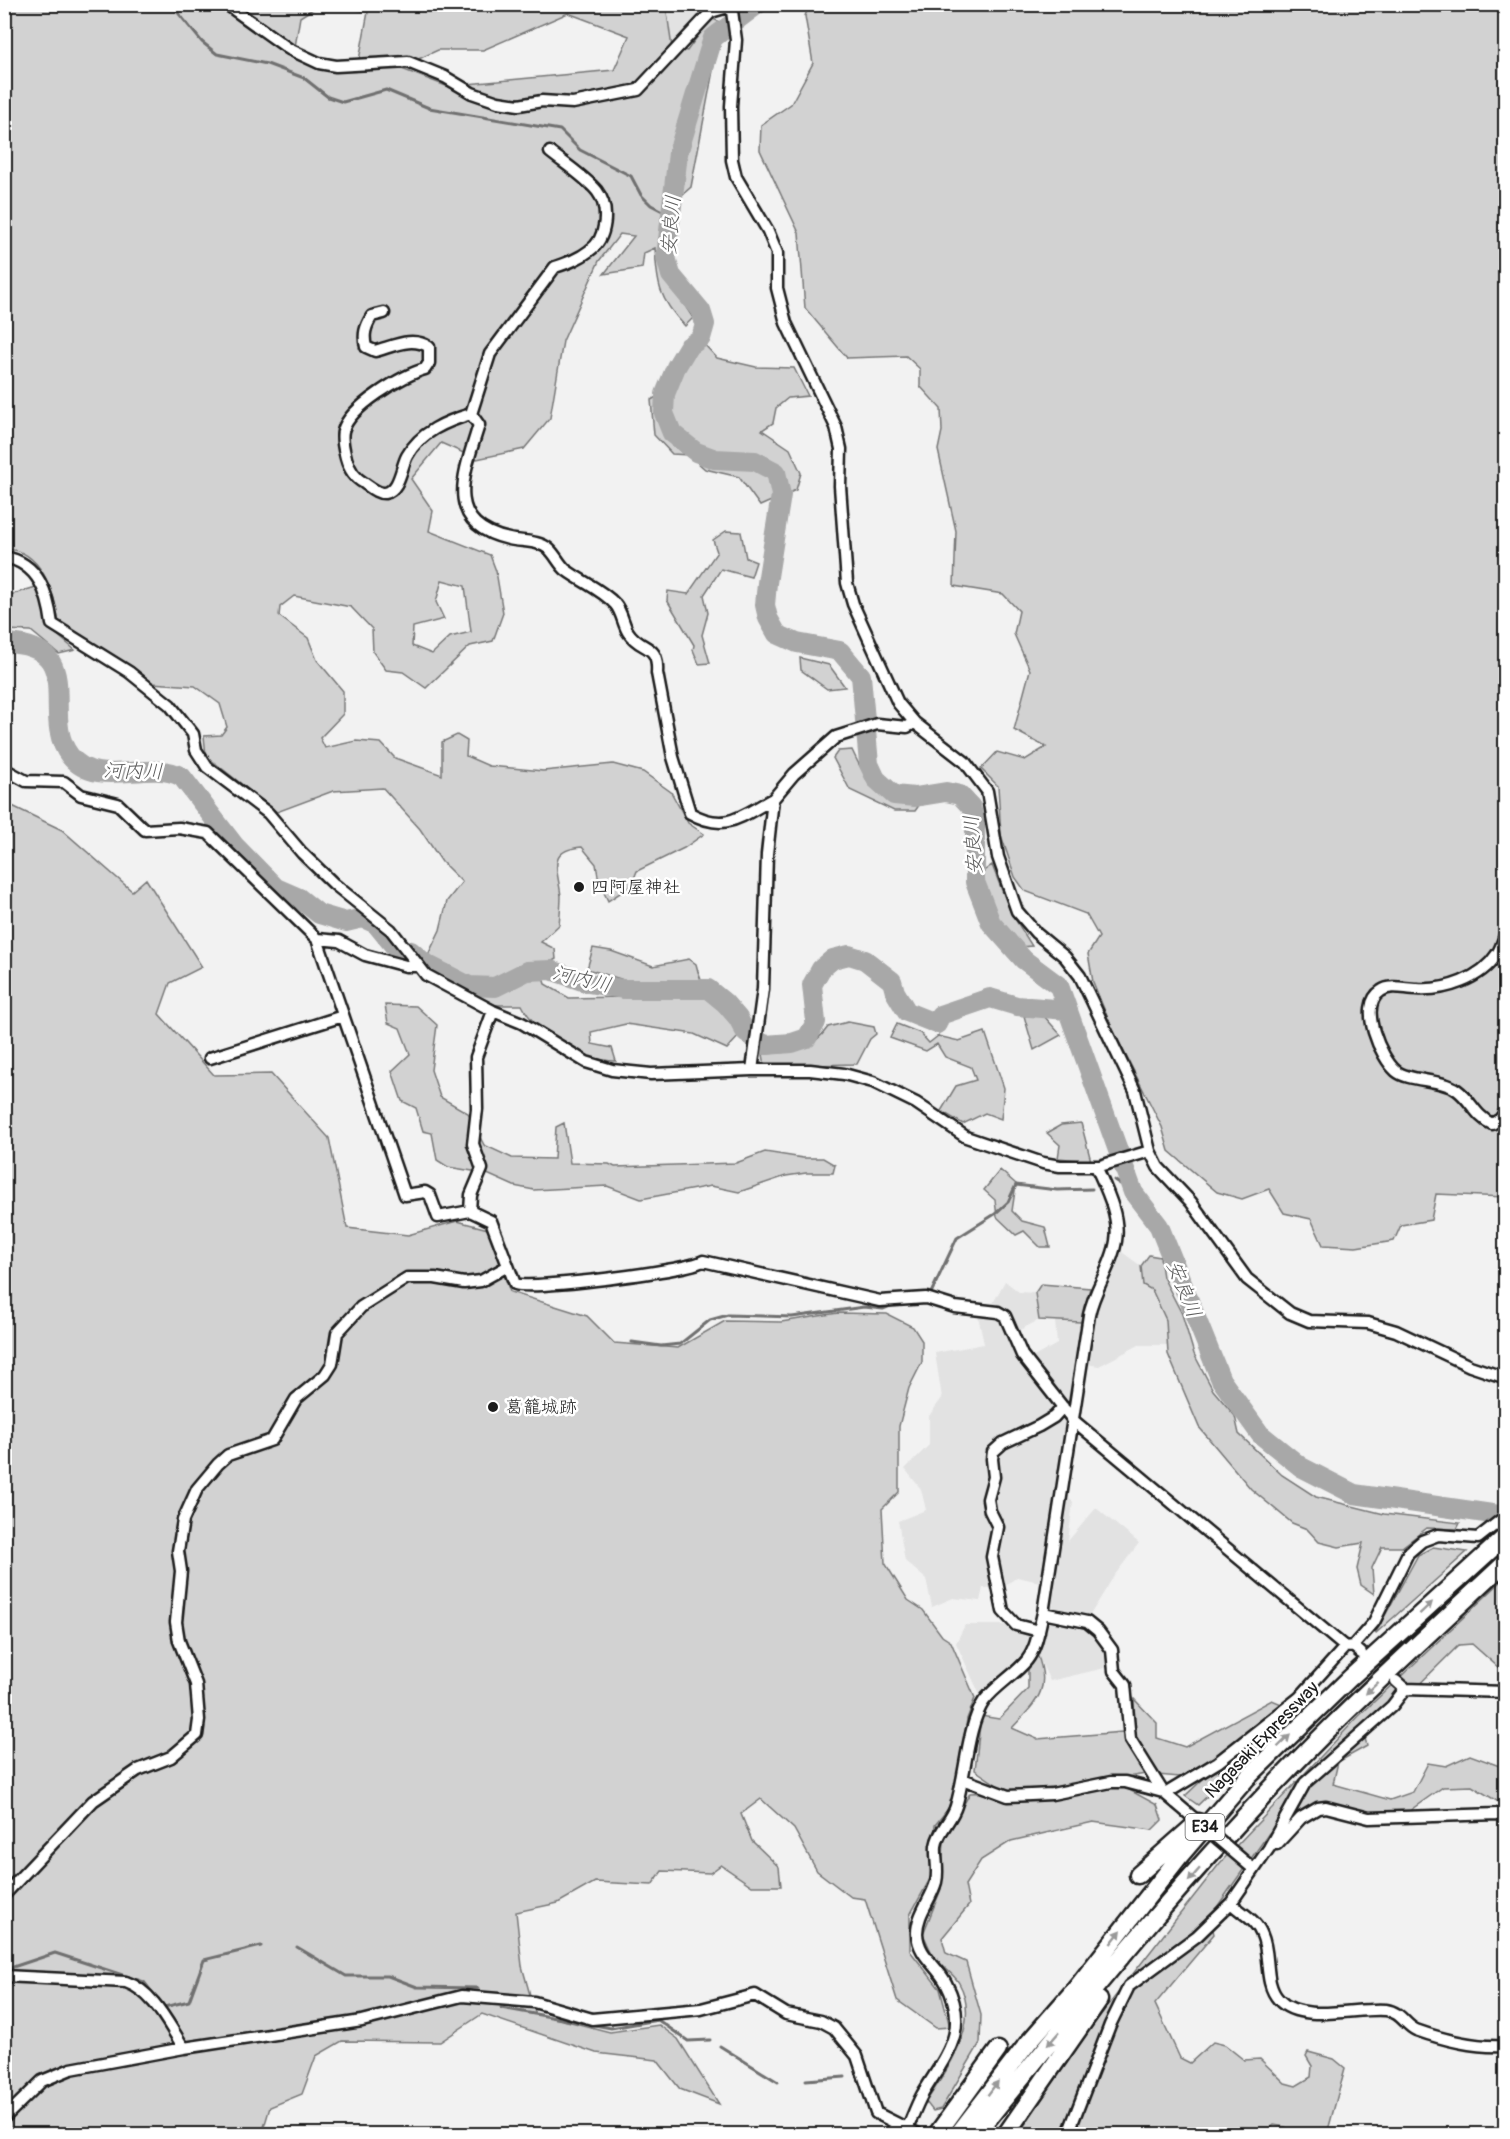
<svg xmlns="http://www.w3.org/2000/svg" width="1510" height="2139" font-family="Pangolin,'Klee One',sans-serif">
<rect width="100%" height="100%" fill="#f2f2f2"/>
<filter id="ink" filterUnits="userSpaceOnUse"><feTurbulence type="fractalNoise" baseFrequency=".0167" numOctaves="2"/><feDisplacementMap in="SourceGraphic" scale="12" xChannelSelector="R" yChannelSelector="G"/><feConvolveMatrix kernelMatrix="1 2 1 2 8 2 1 2 1" color-interpolation-filters="sRGB"/></filter>
<g filter="url(#ink)">
<!-- built -->
<path fill="#e2e2e2" d="M 666,5 L 714,5 L 672,48 Z
M 1111,1244 L 1141,1266 L 1143,1285 L 1152,1289 L 1166,1320 L 1167,1345 L 1139,1345 L 1099,1366 L 1086,1364 L 1069,1498 L 1073,1502 L 1068,1541 L 1096,1508 L 1139,1543 L 1114,1576 L 1090,1615 L 1087,1628 L 1103,1645 L 1109,1667 L 1050,1681 L 1037,1654 L 1028,1664 L 1015,1665 L 980,1695 L 956,1643 L 965,1625 L 1034,1625 L 1040,1582 L 1017,1577 L 1003,1587 L 983,1588 L 980,1601 L 953,1598 L 932,1607 L 926,1579 L 905,1561 L 898,1521 L 926,1510 L 921,1489 L 905,1469 L 929,1445 L 929,1416 L 942,1398 L 935,1353 L 984,1344 L 978,1316 L 992,1305 L 1005,1281 L 1019,1292 L 1035,1293 L 1039,1320 L 1016,1332 L 1030,1359 L 1057,1344 L 1055,1321 L 1081,1321 L 1090,1288 Z"/>
<!-- green -->
<path fill="#d2d2d2" stroke="#777" stroke-width="1.5" fill-rule="evenodd" d="M 4,5 L 319,5 L 300,17 L 295,47 L 323,69 L 357,71 L 368,12 L 338,5 L 666,5 L 672,48 L 687,51 L 711,18 L 722,23 L 691,187 L 682,195 L 669,195 L 664,274 L 693,318 L 685,326 C 659,299 657,285 655,248 L 644,253 L 642,268 L 604,274 L 634,236 L 620,234 L 599,261 L 563,341 L 550,418 L 524,449 L 477,459 L 441,443 L 411,479 L 433,511 L 429,531 L 490,555 L 496,571 L 503,613 L 493,641 L 470,646 L 426,688 L 403,672 L 386,670 L 373,652 L 372,629 L 351,607 L 294,596 L 280,607 L 279,616 L 308,638 L 317,660 L 343,691 L 343,714 L 320,738 L 325,748 L 356,741 L 381,743 L 395,758 L 442,775 L 442,742 L 457,735 L 467,741 L 466,756 L 489,766 L 543,771 L 613,764 L 643,772 L 671,792 L 688,823 L 704,834 L 684,848 L 637,871 L 631,886 L 608,901 L 599,882 L 596,864 L 582,847 C 546,850 558,870 561,896 C 561,905 560,915 559,925 L 541,942 L 555,949 L 556,959 L 540,968 L 545,984 L 569,998 L 621,997 L 621,979 L 587,969 L 593,948 L 611,951 L 653,966 L 689,959 L 696,964 C 704,999 722,1006 741,1034 L 727,1049 L 694,1034 L 626,1024 L 591,1032 L 592,1044 L 612,1048 L 616,1061 C 582,1061 537,1035 522,1005 L 496,1005 L 431,972 L 429,953 L 440,930 L 447,901 L 462,882 L 442,862 L 420,829 L 383,788 L 333,791 L 277,812 L 206,756 L 204,736 L 221,735 L 227,727 L 220,704 L 195,686 L 151,683 L 118,659 L 59,623 C 55,593 41,549 5,549 ZM 568,13 L 629,36 L 614,70 L 446,86 L 399,68 L 438,50 L 483,50 ZM 442,580 L 465,586 L 471,632 L 450,637 L 432,654 L 412,646 L 413,627 L 444,619 L 436,602 Z
M 809,5 L 1505,5 L 1505,1197 L 1436,1194 L 1431,1220 L 1401,1225 L 1394,1241 L 1356,1247 L 1323,1245 L 1311,1219 L 1284,1213 L 1269,1189 L 1242,1199 L 1217,1192 L 1169,1151 L 1162,1127 L 1111,1026 L 1093,982 L 1088,954 L 1099,937 L 1086,914 L 1025,891 L 1015,877 L 1001,835 L 998,786 L 981,769 L 997,752 L 1025,760 L 1046,747 L 1014,730 L 1030,670 L 1014,634 L 1019,611 L 1003,594 L 954,586 L 956,531 L 938,450 L 942,431 L 941,409 L 920,386 L 920,369 L 906,356 L 847,358 L 805,308 L 799,233 L 760,150 L 761,125 L 791,104 L 813,63 L 805,16 Z
M 704,344 L 717,358 L 756,367 L 794,368 L 808,396 L 788,398 L 776,408 L 773,423 L 762,430 L 790,449 L 801,473 L 796,490 L 760,506 L 739,477 L 705,469 L 689,455 L 672,454 L 654,435 L 651,400 L 673,388 L 691,349 Z
M 726,531 L 741,532 L 746,558 L 756,562 L 751,577 L 721,569 L 704,595 L 708,613 L 702,635 L 710,663 L 699,664 L 693,650 L 694,645 L 667,600 L 668,591 L 688,594 L 717,552 L 713,540 Z
M 4,584 L 10,595 L 36,587 L 43,600 L 47,626 L 75,650 L 59,654 L 31,631 L 5,630 Z
M 800,658 L 829,665 L 845,687 L 827,689 L 801,670 Z
M 852,750 C 870,789 878,795 920,804 L 915,811 L 894,811 L 850,790 L 833,758 L 838,751 Z
M 4,802 L 62,830 L 132,891 L 146,879 L 202,967 L 170,983 L 159,1014 L 214,1075 L 271,1074 L 329,1138 L 347,1228 L 408,1235 L 457,1221 L 488,1229 L 510,1292 L 587,1316 L 614,1343 L 678,1348 L 725,1321 L 781,1322 L 838,1313 L 887,1314 L 913,1327 L 922,1341 L 922,1362 L 909,1388 L 899,1426 L 899,1492 L 882,1509 L 885,1563 L 908,1600 L 923,1610 L 942,1636 L 951,1642 L 975,1698 L 967,1719 L 959,1775 L 948,1809 L 935,1825 L 931,1877 L 910,1915 L 910,1951 L 940,1989 L 950,2027 L 936,2028 L 897,2000 L 865,1899 L 851,1897 L 817,1871 L 794,1829 L 761,1799 L 741,1814 L 752,1841 L 779,1867 L 781,1886 L 752,1886 L 721,1865 L 710,1873 L 662,1871 L 652,1885 L 595,1882 L 558,1903 L 516,1912 L 522,1966 L 535,2013 L 610,2032 L 659,2025 L 678,2039 L 719,2104 L 680,2089 L 657,2060 L 596,2053 L 482,2014 L 440,2042 L 342,2041 L 316,2056 L 302,2094 L 270,2107 L 262,2134 L 5,2134 Z
M 992,865 L 1010,911 L 1032,946 L 1019,947 L 992,915 L 981,873 Z
M 385,1005 L 416,1006 L 437,1025 L 431,1070 L 440,1097 L 468,1113 L 484,1145 L 512,1158 L 554,1159 L 556,1127 L 564,1123 L 570,1163 L 609,1164 L 615,1167 L 736,1163 L 765,1152 L 803,1158 L 823,1158 L 835,1165 L 833,1173 L 806,1173 L 786,1176 L 739,1192 L 711,1186 L 641,1199 L 607,1186 L 534,1190 L 514,1186 L 485,1173 L 448,1167 L 437,1160 L 432,1133 L 423,1131 L 416,1108 L 402,1101 L 392,1071 L 410,1054 L 400,1028 L 388,1023 Z
M 1042,1014 L 1061,1035 L 1034,1050 L 1024,1016 Z
M 848,1022 L 874,1027 L 876,1034 L 870,1039 L 857,1064 L 765,1066 L 763,1054 C 790,1053 812,1051 828,1027 Z
M 897,1024 L 920,1033 L 929,1043 L 938,1036 L 959,1041 L 985,1032 L 1004,1088 L 1001,1119 L 985,1113 L 963,1124 L 941,1111 L 956,1086 L 976,1080 L 971,1067 L 945,1057 L 937,1044 L 926,1051 L 890,1038 Z
M 1081,1123 L 1091,1161 L 1058,1158 L 1060,1145 L 1047,1133 L 1061,1125 Z
M 1000,1170 L 1016,1184 L 1012,1211 L 1022,1221 L 1045,1227 L 1050,1247 L 1040,1247 L 1024,1231 L 1016,1235 L 997,1217 L 995,1200 L 984,1190 Z
M 1149,1255 L 1160,1257 L 1163,1277 L 1182,1314 L 1194,1354 L 1213,1390 L 1235,1416 L 1239,1434 L 1282,1475 L 1316,1497 L 1384,1514 L 1460,1523 L 1457,1529 L 1427,1528 L 1402,1547 L 1382,1547 L 1372,1568 L 1374,1594 L 1361,1585 L 1357,1569 L 1363,1543 L 1339,1547 L 1319,1542 L 1307,1529 L 1292,1523 L 1251,1489 L 1199,1427 L 1168,1354 L 1166,1320 L 1152,1290 L 1143,1285 L 1141,1266 Z
M 1041,1284 L 1090,1288 L 1081,1322 L 1039,1320 L 1035,1293 Z
M 1433,1547 L 1467,1552 L 1375,1634 L 1418,1555 Z
M 1505,1578 L 1505,1669 L 1498,1667 L 1472,1644 L 1459,1645 L 1365,1738 L 1367,1746 L 1338,1762 L 1333,1784 L 1390,1800 L 1413,1792 L 1428,1763 L 1446,1766 L 1470,1755 L 1505,1768 L 1505,1806 L 1472,1786 L 1443,1787 L 1409,1811 L 1363,1812 L 1327,1804 L 1312,1805 L 1269,1833 L 1210,1917 L 1214,1934 L 1155,2004 L 1180,2058 L 1190,2063 L 1213,2042 L 1225,2045 L 1244,2060 L 1260,2059 L 1285,2083 L 1296,2086 L 1311,2077 L 1312,2066 L 1306,2056 L 1308,2052 L 1334,2059 L 1345,2068 L 1327,2134 L 1297,2134 L 1285,2127 L 1274,2125 L 1264,2134 L 1021,2134 L 1022,2129 L 1085,2035 L 1220,1863 L 1359,1716 Z
M 1037,1654 C 1052,1690 1036,1702 1012,1728 L 1037,1739 L 1135,1731 L 1134,1699 L 1157,1723 L 1157,1738 L 1185,1747 L 1272,1700 L 1296,1710 L 1198,1805 L 1185,1796 L 1203,1779 L 1146,1774 L 1050,1789 L 1006,1791 L 975,1770 L 981,1716 L 999,1719 L 1028,1689 L 1028,1664 Z
M 1109,1787 L 1124,1787 L 1157,1805 L 1162,1820 L 1152,1830 L 1093,1822 L 1011,1841 L 981,1860 L 965,1885 L 969,1905 L 942,1938 L 946,1953 L 966,1962 L 981,2015 L 980,2043 L 941,2109 L 933,2111 L 926,2102 C 947,2069 982,2024 959,1983 C 954,1974 942,1967 936,1959 C 930,1952 927,1942 923,1934 L 941,1889 L 944,1841 L 970,1793 C 987,1791 1000,1800 1016,1801 C 1048,1802 1079,1794 1109,1787 Z"/>
<g fill="none" stroke-linecap="round" stroke-linejoin="round">
<!-- stream -->
<path stroke="#707070" stroke-width="3" d="M 171,4 L 202,42 L 217,54 L 267,64 L 304,78 L 328,97 L 343,102 L 386,90 L 429,108 L 560,130 L 580,150 L 631,176 L 641,195 L 651,205 L 670,215
M 1114,1180 L 1133,1192
M 931,1293 L 957,1238 L 995,1214 L 1008,1202 L 1016,1185 L 1057,1190 L 1092,1189
M 632,1342 L 661,1346 L 680,1344 L 710,1320 L 728,1315 L 792,1317 L 864,1307 L 883,1309 L 895,1304
M 297,1947 L 346,1976 L 388,1976 L 417,1987 L 478,1988
M 4,1970 L 55,1953 L 144,1982 L 158,2000
M 162,2005 L 164,2007 L 189,2001 L 204,1960 L 261,1946
M 501,2008 L 611,2028 L 658,2020 L 688,2041 L 710,2040
M 720,2046 L 778,2082
M 806,2080 L 845,2077
M 877,2106 L 887,2112"/>
<!-- river -->
<path stroke="#a8a8a8" stroke-width="20" d="M 758,4 L 713,38 L 678,153 L 666,257 L 671,275 L 701,311 L 705,324 L 701,338 L 688,347 L 676,367 L 665,394 L 664,413 L 672,433 L 696,452 L 715,459 L 755,461 L 776,472 L 781,495 L 767,583 L 765,605 L 768,618 L 777,634 L 797,643 L 840,651 L 861,676 L 869,764 L 876,779 L 894,795 L 915,797 L 946,792 L 960,795 L 971,807 L 975,823 L 975,882 L 991,923 L 1024,960 L 1059,986 L 1133,1192 L 1159,1226 L 1221,1380 L 1260,1434 L 1301,1467 L 1354,1494 L 1506,1516
M 4,643 C 90,645 38,716 70,756 C 98,791 149,758 182,777 L 235,846 L 276,888 L 299,898 L 319,914 L 346,922 L 363,918 L 376,924 L 394,946 L 411,951 L 426,964 L 469,986 L 495,987 L 527,971 L 551,970 L 588,983 L 623,989 L 708,989 L 725,1003 L 738,1018 L 746,1033 L 765,1045 L 792,1043 L 807,1038 L 816,1022 L 812,985 L 821,969 L 833,959 L 849,955 L 865,960 L 892,981 L 895,992 L 907,1012 L 937,1024 L 940,1015 L 990,998 L 1017,1006 L 1067,1010"/>
<defs>
<path id="minor" d="M 226,4 L 289,49 L 319,63 L 336,66 L 408,62 L 445,77 L 472,93 L 498,102 L 519,105 L 542,101 L 573,103 L 638,90 L 711,12 L 731,6
M 731,4 L 736,40 L 731,106 L 732,160 L 736,177 L 768,231 L 777,253 L 777,288 L 786,323 L 836,427 L 841,449 L 840,486 L 847,583 L 853,604 L 898,703 L 915,723 L 965,762 L 987,791 L 998,857 L 1017,911 L 1036,933 L 1065,957 L 1080,976 L 1135,1091 L 1150,1151 L 1158,1167 L 1191,1202 L 1247,1279 L 1290,1313 L 1309,1321 L 1368,1323 L 1396,1331 L 1470,1366 L 1506,1378
M 550,152 C 565,164 584,176 597,191 C 610,208 607,239 589,251 C 579,259 567,263 555,267 L 490,354 L 471,414 L 479,425 C 464,473 442,524 509,539 C 522,542 538,540 549,549 C 555,554 559,564 566,570 C 582,582 601,589 615,604 C 622,612 623,624 628,632 C 641,652 659,642 657,673 L 673,757 L 690,813 C 726,833 741,816 773,799
M 384,313 L 372,316 C 365,327 363,335 366,347 L 375,351 C 394,346 412,336 429,347 L 429,363 L 425,369 C 403,375 349,407 343,431 C 341,440 344,450 346,458 C 349,469 355,478 364,483 C 370,487 378,494 385,493 C 400,490 401,467 407,456 C 420,432 447,421 471,414
M 4,557 C 39,563 48,594 52,624 L 129,672 L 170,705 L 193,734 L 196,750 L 207,767 L 268,813 L 302,853 L 334,884 L 391,930 L 426,975 L 493,1011 L 522,1023 L 586,1062 L 612,1070 L 651,1074 L 752,1070 L 810,1070 L 844,1074 L 873,1082 L 916,1103 L 966,1137 L 1043,1163 L 1060,1166 L 1100,1166 L 1150,1151
M 4,769 L 26,781 L 64,782 L 81,795 L 118,804 L 145,830 L 179,828 L 208,833 L 317,939 L 339,941 L 365,955 L 406,966 L 416,966
M 1506,933 C 1503,940 1501,949 1497,954 C 1481,979 1445,991 1417,989 C 1405,989 1391,984 1381,991 C 1357,1006 1381,1058 1396,1071 C 1409,1082 1440,1078 1457,1090 C 1471,1100 1475,1116 1492,1124 L 1500,1119 L 1506,1111
M 317,939 L 405,1195 L 425,1192 L 430,1195 L 438,1217 L 470,1211 L 491,1221 L 515,1284 C 533,1290 685,1271 703,1261 L 880,1301 L 926,1298 L 955,1307 L 998,1312 L 1005,1316 L 1022,1355 L 1073,1420 L 1345,1647 L 1353,1646 L 1361,1653
M 210,1058 L 343,1016
M 752,1070 L 763,989 L 767,854 L 773,799 L 794,774 L 836,737 L 877,724 L 907,727 L 915,723
M 470,1211 L 471,1195 L 482,1169 L 473,1144 L 477,1109 L 476,1057 L 493,1011
M 1043,1613 L 1087,1622 L 1098,1631 L 1112,1650 L 1114,1671 L 1125,1685 L 1130,1739 L 1163,1792 L 1176,1803
M 1039,1631 L 1016,1625 L 1003,1611 L 992,1557 L 998,1527 L 990,1511 L 988,1499 L 994,1477 L 992,1459 L 993,1452 L 1003,1443 L 1039,1426 L 1054,1417 L 1063,1407
M 1353,1646 L 1374,1622 L 1408,1553 L 1422,1541 L 1438,1535 L 1478,1538 L 1506,1516
M 1405,1689 L 1506,1692
M 965,1780 L 1008,1796 L 1052,1794 L 1111,1782 L 1125,1782 L 1163,1792
M 1165,1794 L 1218,1762 L 1299,1698 L 1345,1647
M 1277,1844 L 1301,1818 L 1318,1808 L 1326,1807 L 1369,1818 L 1499,1814 L 1506,1817
M 4,1895 L 93,1801 L 138,1770 L 171,1757 L 197,1735 L 199,1720 L 196,1684 L 179,1641 L 176,1622 L 181,1571 L 178,1551 L 183,1520 L 197,1489 L 218,1464 L 228,1455 L 272,1440 L 296,1399 L 325,1375 L 332,1364 L 337,1333 L 361,1307 L 407,1278 L 435,1278 L 464,1283 L 481,1281 L 508,1266
M 1231,1903 C 1242,1914 1256,1919 1262,1935 C 1271,1955 1263,1983 1279,2000 C 1301,2024 1357,2007 1386,2010 C 1401,2012 1405,2025 1416,2030 C 1444,2040 1476,2048 1506,2046
M 4,1976 L 126,1982 C 154,1992 168,2024 184,2048
M 4,2118 L 42,2081 L 71,2069 L 184,2048 L 362,2021 L 462,1996 L 534,2002 L 592,2019 L 701,2009 L 755,1995 L 786,2014 L 821,2021 L 834,2028 L 857,2056 L 876,2113 L 918,2134
M 907,2129 C 912,2118 916,2106 922,2095 C 945,2056 971,2031 946,1983 C 937,1965 918,1956 917,1933 C 917,1914 931,1900 936,1882 C 939,1870 935,1858 936,1846 C 938,1831 952,1820 956,1806 C 966,1774 967,1726 984,1701 C 996,1685 1015,1675 1027,1660 C 1037,1647 1039,1628 1043,1613 L 1089,1315 C 1094,1289 1112,1267 1116,1241 C 1120,1215 1106,1189 1096,1166
M 889,2134 L 897,2125
M 1068,2134 L 1110,2025 L 1129,1986 L 1197,1936 L 1231,1903 L 1269,1848 L 1305,1783 L 1392,1706 L 1405,1689 L 1396,1681"/>
<path id="highway" d="M 1138,1875 L 1198,1822
M 937,2134 L 998,2050
M 958,2134 L 1028,2043 L 1077,1987 L 1179,1857 L 1247,1778 L 1350,1678 L 1506,1536
M 976,2134 C 1089,1994 1206,1850 1334,1724 C 1390,1669 1448,1616 1506,1562
M 1006,2134 L 1099,2000"/>
</defs>
<!-- minor casing -->
<use href="#minor" stroke="#1c1c1c" stroke-width="15"/>
<!-- highway casing -->
<use href="#highway" stroke="#1c1c1c" stroke-width="21"/>
<!-- minor -->
<use href="#minor" stroke="#fff" stroke-width="10"/>
<!-- highway -->
<use href="#highway" stroke="#fff" stroke-width="16"/>
<defs>
<path id="minor-bridge" d="M 1176,1803 L 1250,1866"/>
</defs>
<!-- minor-bridge casing -->
<use href="#minor-bridge" stroke="#1c1c1c" stroke-width="15" stroke-linecap="butt"/>
<!-- minor-bridge -->
<use href="#minor-bridge" stroke="#fff" stroke-width="10"/>
</g>
<!-- one-way arrows -->
<defs><path id="oneway-solid" d="M-6-.8H1V-3.2L6.5 0L1 3.2V.8H-6Z" transform="scale(1.5)"/></defs>
<g fill="#999">
<use href="#oneway-solid" transform="translate(1426 1608) rotate(-43)"/>
<use href="#oneway-solid" transform="translate(1372 1688) rotate(137)"/>
<use href="#oneway-solid" transform="translate(1284 1741) rotate(-44)"/>
<use href="#oneway-solid" transform="translate(1194 1875) rotate(131)"/>
<use href="#oneway-solid" transform="translate(1116 1937) rotate(-52)"/>
<use href="#oneway-solid" transform="translate(1053 2039) rotate(131)"/>
<use href="#oneway-solid" transform="translate(993 2088) rotate(-53)"/>
</g>
</g>
<!-- markers -->
<g fill="#1c1c1c" stroke="#fff" stroke-width="2">
<circle cx="579" cy="887" r="6"/>
<circle cx="493" cy="1407" r="6"/>
</g>
<g text-anchor="middle" dominant-baseline="central" stroke-width="5" stroke-linejoin="round" paint-order="stroke">
<!-- shield labels -->
<rect fill="#fff" stroke="#606060" stroke-width="1.5" x="1185.5" y="1814" width="39" height="26" rx="4.5"/>
<g font-size="16" font-weight="bold" fill="#1c1c1c">
<text x="1205" y="1827">E34</text>
</g>
<!-- poi labels -->
<g font-size="18" fill="#1c1c1c" stroke="#fff" text-anchor="start">
<text x="591" y="887">四阿屋神社</text>
<text x="505" y="1407">葛籠城跡</text>
</g>
<!-- street labels -->
<g font-size="18" fill="#1c1c1c" stroke="#fff">
<text transform="translate(1262 1740) rotate(-46)">Nagasaki Expressway</text>
</g>
<!-- water labels -->
<g font-size="20" font-style="italic" fill="#5b5b5b" stroke="#fff">
<text transform="translate(671 225) rotate(-85)">安良川</text>
<text transform="translate(133 771) rotate(1)">河内川</text>
<text transform="translate(973 845) rotate(-94)">安良川</text>
<text transform="translate(582 979) rotate(13)">河内川</text>
<text transform="translate(1184 1289) rotate(68)">安良川</text>
</g>
</g>
<!-- margin -->
<rect width="1510" height="2139" fill="none" stroke="#fff" stroke-width="24"/>
<rect x="12" y="12" width="1486" height="2115" fill="none" stroke="#1c1c1c" stroke-width="2" filter="url(#ink)"/>
</svg>
